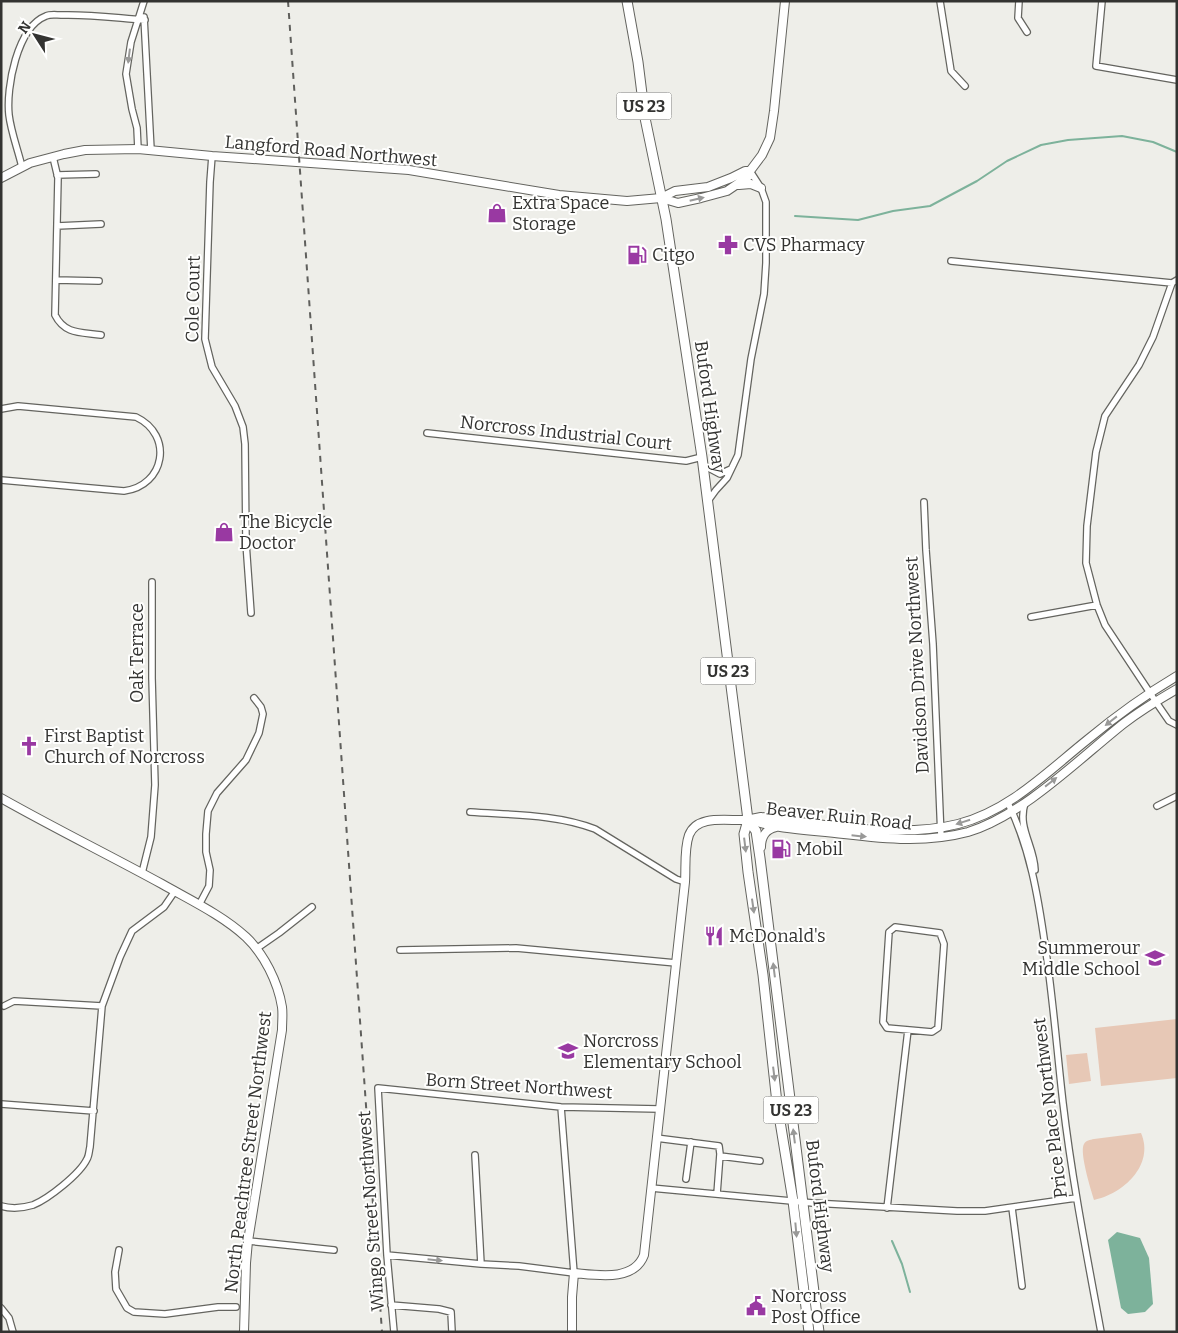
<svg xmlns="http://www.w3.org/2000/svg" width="1178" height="1333" font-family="Bitter,serif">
<rect width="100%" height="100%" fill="#eeeee9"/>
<!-- green -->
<path fill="#e7c8b6" d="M 1177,1019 L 1177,1078 L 1101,1086 L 1095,1028 Z
M 1087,1053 L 1091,1081 L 1069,1084 L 1066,1055 Z
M 1141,1133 C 1155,1165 1123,1194 1094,1200 C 1091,1190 1079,1152 1084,1144 C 1086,1140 1090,1140 1094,1139 Z"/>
<!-- water -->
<path fill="#7db29b" d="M 1117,1232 L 1140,1238 L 1149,1258 L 1153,1304 L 1145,1312 L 1128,1314 L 1121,1308 L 1108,1240 Z"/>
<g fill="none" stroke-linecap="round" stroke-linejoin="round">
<!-- stream -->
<path stroke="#7db29b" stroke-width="2" d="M 795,216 L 858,220 L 893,211 L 930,206 L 977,181 L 1007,161 L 1041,145 L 1068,140 L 1122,136 L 1153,142 L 1177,152
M 892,1241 L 902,1264 L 910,1292"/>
<defs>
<path id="street" d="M 940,1 L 951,71 L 965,86
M 1019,1 L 1018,18 L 1027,32
M 1102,1 L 1096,66 L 1177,80
M 144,17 L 151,150
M 138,149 L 137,128 L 132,109 L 126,74 L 131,42 L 144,1
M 212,156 L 210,182 L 205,339 L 212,367 L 235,406 L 243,427 L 245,444 L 246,543 L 251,613
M 53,157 L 58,178 L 55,315 C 65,335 82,332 101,335
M 22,167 C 18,150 11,132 9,115 C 6,88 17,27 46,16 C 50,14 56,15 61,15 C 89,14 117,18 145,20
M 57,175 L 96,174
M 57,226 L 101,224
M 951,261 L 1172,283
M 56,280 L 99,281
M 1177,280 L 1172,283 L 1153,337 L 1139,365 L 1105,416 L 1096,452 L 1087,526 L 1086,563 L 1097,605 L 1105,625 L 1158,705 L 1169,721 L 1177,725
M 1,409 L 18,406 L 136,417 C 174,435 165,486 124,491 L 1,480
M 427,433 L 686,461 L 702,457
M 703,465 L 720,474 L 731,469
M 708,501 L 716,490 L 727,478 L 738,455 L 751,359 L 764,294 L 766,263 L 766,202 L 761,188 L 750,171
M 924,502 L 926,550 L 933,644 L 941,837
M 1031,617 L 1097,605
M 1008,803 C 1030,848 1038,896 1045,945 C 1053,998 1057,1051 1063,1103 C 1072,1180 1087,1256 1101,1332
M 1025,803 C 1017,828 1034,845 1035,870
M 1157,806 L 1177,796
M 470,812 C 511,815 556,814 595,829 L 676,879 L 685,882
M 142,873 L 151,837 L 155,785 L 152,678 L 152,582
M 199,905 L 209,886 L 210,870 L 206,852 L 206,834 L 208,811 L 217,793 L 246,760 L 259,733 L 263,714 L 261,707 L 254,698
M 895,927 L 940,933 L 944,944 L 938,1028 L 932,1032 L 887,1028 L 883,1022 L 889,932 Z
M 256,949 L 279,933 L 312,907
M 400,950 L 516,948 L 676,963
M 4,1006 L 14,1001 L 102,1006
M 1,1104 L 94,1111
M 656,1138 L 719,1146 L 720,1154 L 717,1194
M 475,1155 L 481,1264
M 720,1156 L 760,1161
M 686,1179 L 691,1142
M 651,1188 L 813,1203 L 957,1211 L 985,1211 L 1076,1198
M 1,1206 C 11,1209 23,1208 33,1205 C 48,1199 80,1174 87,1159 C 89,1156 89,1151 90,1147 L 102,1006 L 120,957 L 132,931 L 164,907 L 175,891
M 887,1208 L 908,1030
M 1012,1208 L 1022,1286
M 248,1241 L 334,1250
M 119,1250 L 115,1272 L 116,1289 L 127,1308 L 134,1312 L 165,1314 L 218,1307 L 236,1307
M 387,1255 L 481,1264 L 519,1266 L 574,1273 L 561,1107
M 391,1305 L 439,1309 L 451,1312 L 452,1332
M 1,1308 L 9,1318 L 13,1332
M 394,1332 L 387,1255 L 378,1088 L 561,1107 L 659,1109"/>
<path id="secondary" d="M 1,178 L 30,163 L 64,154 L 85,150 L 138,149 L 212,156 L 409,170 L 559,195 L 627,201 L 661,198 L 675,191 L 708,187 L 731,178 L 745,171 L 750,171
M 739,185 L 751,184 L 761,188
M 661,198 L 678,203 L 701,198 L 727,191 L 749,176 L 750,171 L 762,155 L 770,138 L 774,111 L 785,1
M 1,798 C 54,828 109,855 162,884 C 190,900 222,915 246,937 C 264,954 278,982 282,1007 C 283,1014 282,1022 282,1030 L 248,1241 L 246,1263 L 244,1332
M 750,820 C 781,830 812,830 844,834 C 886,839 927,843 968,832 C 1022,816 1079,759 1123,724 C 1140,711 1158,700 1177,689
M 761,847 C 761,837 766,829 776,827
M 572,1332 L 572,1297 L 574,1273 C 597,1275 634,1282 644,1255 L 685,882 C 686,867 684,849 689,835 C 697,814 728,821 746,820 C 751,819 756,818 761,817 C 822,824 898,839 958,824 C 1009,811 1047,772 1087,740 C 1116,716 1145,695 1177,676"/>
<path id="primary" d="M 627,1 L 638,62 L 645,118 L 666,219 L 702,457 L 748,820 L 756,831 L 760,858 L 819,1332
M 748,820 L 744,834 L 748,872 L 763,975 L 777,1103 L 793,1201 L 809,1332"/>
</defs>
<!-- street casing -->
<use href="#street" stroke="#64645f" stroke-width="8"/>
<!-- secondary casing -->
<use href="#secondary" stroke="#64645f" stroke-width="10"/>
<!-- primary casing -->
<use href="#primary" stroke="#64645f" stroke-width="11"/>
<!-- street -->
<use href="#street" stroke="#fff" stroke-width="5.5"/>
<!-- secondary -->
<use href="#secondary" stroke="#fff" stroke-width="8"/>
<!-- primary -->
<use href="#primary" stroke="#fff" stroke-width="9"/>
<!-- rail -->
<path stroke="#5f5f5c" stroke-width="2" stroke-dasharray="6 6" stroke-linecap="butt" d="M 288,1 L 382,1332"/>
</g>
<!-- one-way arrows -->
<defs><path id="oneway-solid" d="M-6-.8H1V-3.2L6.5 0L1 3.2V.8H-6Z" transform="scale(1.25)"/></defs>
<g fill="#999998">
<use href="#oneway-solid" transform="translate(129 56) rotate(97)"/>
<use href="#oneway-solid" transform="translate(697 199) rotate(-13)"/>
<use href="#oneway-solid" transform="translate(1111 721) rotate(142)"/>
<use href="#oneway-solid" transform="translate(1051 782) rotate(-38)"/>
<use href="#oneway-solid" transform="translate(963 822) rotate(162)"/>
<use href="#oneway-solid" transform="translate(859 836) rotate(6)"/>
<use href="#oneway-solid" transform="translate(745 845) rotate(83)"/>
<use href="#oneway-solid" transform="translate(753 906) rotate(82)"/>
<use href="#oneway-solid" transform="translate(774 970) rotate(-97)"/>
<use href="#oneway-solid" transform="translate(774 1074) rotate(83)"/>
<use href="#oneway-solid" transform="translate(794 1136) rotate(-97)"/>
<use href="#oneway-solid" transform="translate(796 1230) rotate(85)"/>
<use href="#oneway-solid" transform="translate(435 1260) rotate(6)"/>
</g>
<!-- icons -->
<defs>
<symbol id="shop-bare" viewBox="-9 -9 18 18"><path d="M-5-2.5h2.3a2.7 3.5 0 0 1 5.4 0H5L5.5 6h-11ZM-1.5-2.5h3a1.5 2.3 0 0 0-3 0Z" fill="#9939a2" stroke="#fffffe" stroke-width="2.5" paint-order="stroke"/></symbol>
<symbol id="pharmacy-bare" viewBox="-9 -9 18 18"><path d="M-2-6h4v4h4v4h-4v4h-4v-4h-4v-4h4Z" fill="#9939a2" stroke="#fffffe" stroke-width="2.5" paint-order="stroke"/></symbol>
<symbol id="fuel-bare" viewBox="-9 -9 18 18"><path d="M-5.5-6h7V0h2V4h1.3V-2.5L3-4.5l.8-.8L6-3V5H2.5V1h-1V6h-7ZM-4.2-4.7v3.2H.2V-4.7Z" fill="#9939a2" stroke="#fffffe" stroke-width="2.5" paint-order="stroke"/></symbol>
<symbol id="church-bare" viewBox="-9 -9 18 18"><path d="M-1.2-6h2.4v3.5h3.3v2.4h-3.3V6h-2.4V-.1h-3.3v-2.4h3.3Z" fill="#9939a2" stroke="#fffffe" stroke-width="2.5" paint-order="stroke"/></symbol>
<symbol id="restaurant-bare" viewBox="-9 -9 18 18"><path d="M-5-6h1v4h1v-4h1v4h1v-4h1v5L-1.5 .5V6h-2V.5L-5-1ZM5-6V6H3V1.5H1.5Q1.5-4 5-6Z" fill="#9939a2" stroke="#fffffe" stroke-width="2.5" paint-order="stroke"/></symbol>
<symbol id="school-bare" viewBox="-9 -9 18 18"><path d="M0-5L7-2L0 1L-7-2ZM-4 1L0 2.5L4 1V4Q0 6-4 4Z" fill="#9939a2" stroke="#fffffe" stroke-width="2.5" paint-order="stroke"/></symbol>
<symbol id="civic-bare" viewBox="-9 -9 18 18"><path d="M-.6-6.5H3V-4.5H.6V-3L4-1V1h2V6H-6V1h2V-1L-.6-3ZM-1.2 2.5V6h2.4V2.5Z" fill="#9939a2" stroke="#fffffe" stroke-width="2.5" paint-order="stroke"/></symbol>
</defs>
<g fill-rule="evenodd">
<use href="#shop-bare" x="483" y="199" width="28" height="28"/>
<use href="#pharmacy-bare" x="714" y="231" width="28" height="28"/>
<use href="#fuel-bare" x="623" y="241" width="28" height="28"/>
<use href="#shop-bare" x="210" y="518" width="28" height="28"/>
<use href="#church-bare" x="15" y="732" width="28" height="28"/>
<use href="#fuel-bare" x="767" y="835" width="28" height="28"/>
<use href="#restaurant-bare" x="700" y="922" width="28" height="28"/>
<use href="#school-bare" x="1141" y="944" width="28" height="28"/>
<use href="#school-bare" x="554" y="1037" width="28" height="28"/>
<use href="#civic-bare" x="742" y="1292" width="28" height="28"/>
</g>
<g text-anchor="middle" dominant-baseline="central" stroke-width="4" stroke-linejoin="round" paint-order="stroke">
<!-- shield labels -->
<g fill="#fffffe" stroke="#70706e" stroke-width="1">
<rect x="616.5" y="92.5" width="55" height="27" rx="4"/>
<rect x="700.5" y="657.5" width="55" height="27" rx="4"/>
<rect x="763.5" y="1096.5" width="55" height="27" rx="4"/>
</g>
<g font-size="16" font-weight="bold" fill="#333331">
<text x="644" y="106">US 23</text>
<text x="728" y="671">US 23</text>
<text x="791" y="1110">US 23</text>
</g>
<!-- street labels -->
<g font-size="18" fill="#333331" stroke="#fffffe">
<text transform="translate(331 151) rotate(5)">Langford Road Northwest</text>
<text transform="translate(193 299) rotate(-89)">Cole Court</text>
<text transform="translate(710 407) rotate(82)">Buford Highway</text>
<text transform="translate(566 433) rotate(6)">Norcross Industrial Court</text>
<text transform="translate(137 653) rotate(-90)">Oak Terrace</text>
<text transform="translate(917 665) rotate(-93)">Davidson Drive Northwest</text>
<text transform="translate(839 816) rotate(6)">Beaver Ruin Road</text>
<text transform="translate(519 1086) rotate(4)">Born Street Northwest</text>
<text transform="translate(1050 1108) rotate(-97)">Price Place Northwest</text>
<text transform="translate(248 1152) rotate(-83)">North Peachtree Street Northwest</text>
<text transform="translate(820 1206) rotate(83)">Buford Highway</text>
<text transform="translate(371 1211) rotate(-94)">Wingo Street Northwest</text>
</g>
<!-- poi labels -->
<g font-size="18" fill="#333331" stroke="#fffffe" text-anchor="start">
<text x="512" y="203">Extra Space<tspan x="512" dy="21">Storage</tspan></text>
<text x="743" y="245">CVS Pharmacy</text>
<text x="652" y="255">Citgo</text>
<text x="239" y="522">The Bicycle<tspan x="239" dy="21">Doctor</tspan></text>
<text x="44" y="736">First Baptist<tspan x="44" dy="21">Church of Norcross</tspan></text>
<text x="796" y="849">Mobil</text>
<text x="729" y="936">McDonald's</text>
<text x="1140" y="948" text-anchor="end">Summerour<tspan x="1140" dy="21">Middle School</tspan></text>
<text x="583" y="1041">Norcross<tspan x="583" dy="21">Elementary School</tspan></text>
<text x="771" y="1296">Norcross<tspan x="771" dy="21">Post Office</tspan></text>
</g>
</g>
<!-- border -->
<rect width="1178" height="1333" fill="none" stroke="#333331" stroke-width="5"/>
<!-- north arrow -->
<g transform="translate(35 35) rotate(306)" stroke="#fffffe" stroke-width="4" paint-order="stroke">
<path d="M0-4L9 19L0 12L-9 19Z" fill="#333331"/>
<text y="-8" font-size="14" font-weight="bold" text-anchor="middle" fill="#333331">N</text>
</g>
</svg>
